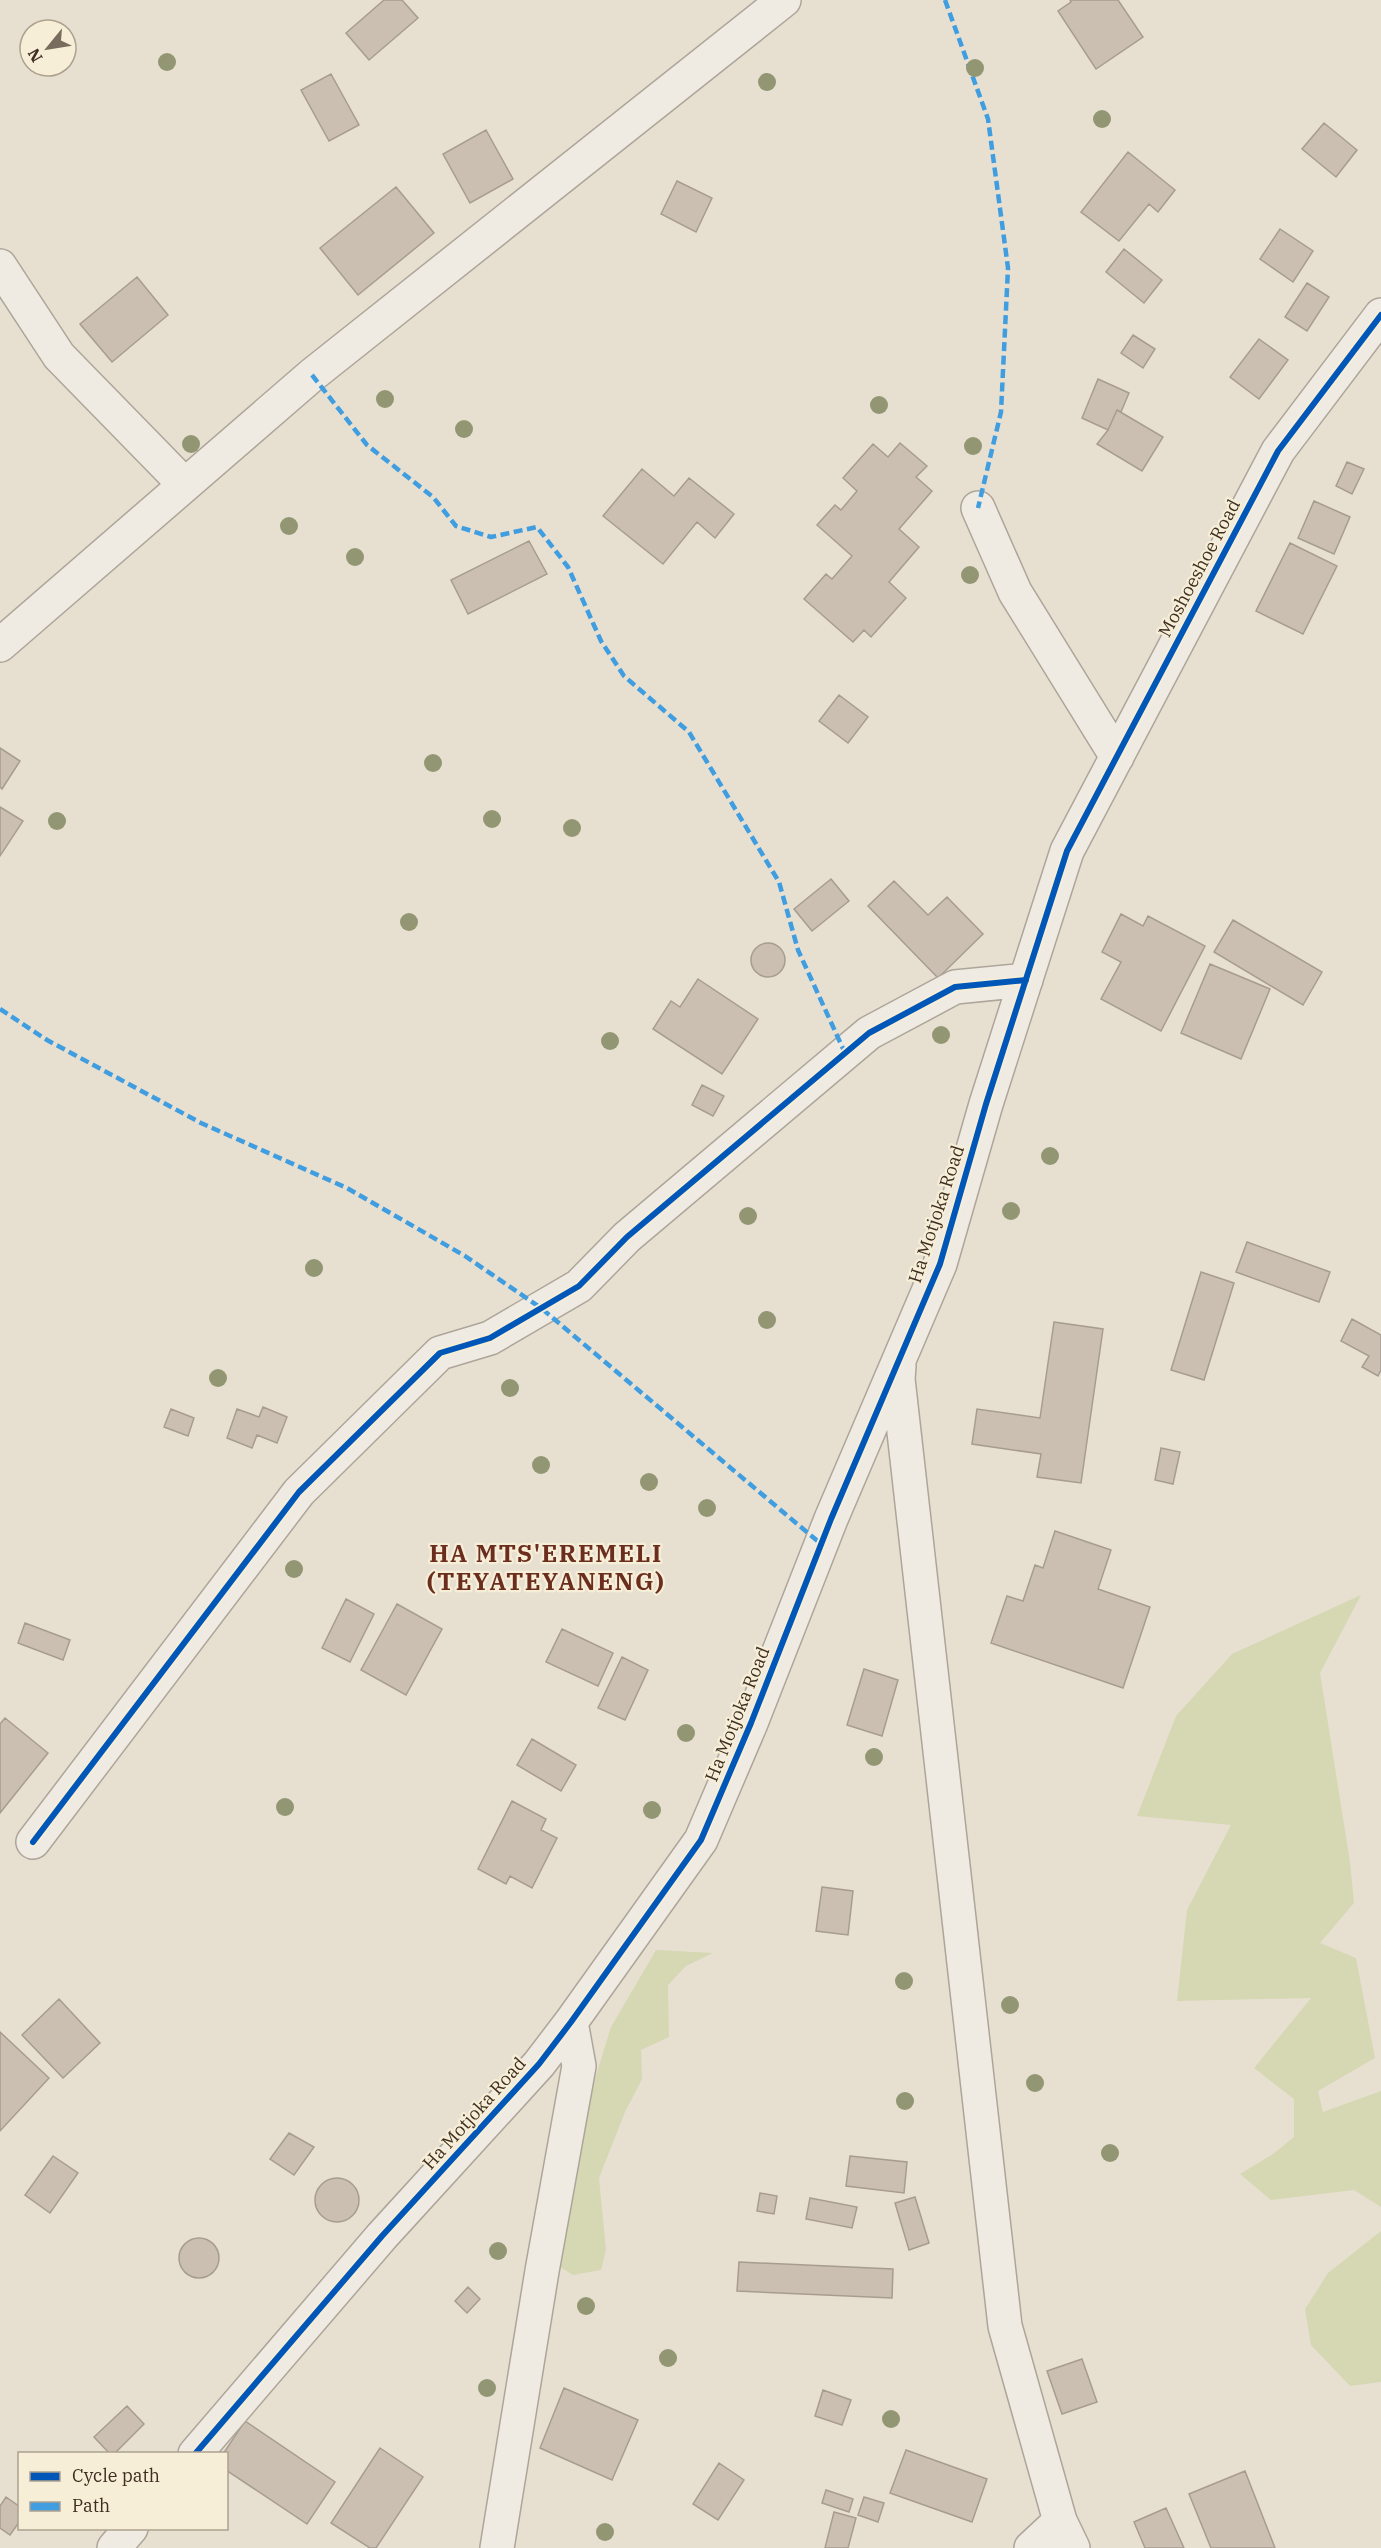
<svg xmlns="http://www.w3.org/2000/svg" width="1381" height="2548" font-family="'IBM Plex Serif',serif">
<rect width="100%" height="100%" fill="#e7e0d1"/>
<!-- green -->
<path fill="#d6d7b3" d="M 1361,1595 L 1320,1673 L 1350,1862 L 1354,1903 L 1320,1943 L 1356,1958 L 1375,2058 L 1318,2091 L 1323,2112 L 1381,2091 L 1381,2207 L 1354,2190 L 1271,2200 L 1240,2174 L 1273,2154 L 1294,2137 L 1294,2099 L 1254,2068 L 1311,1998 L 1177,2001 L 1187,1910 L 1231,1825 L 1137,1816 L 1176,1716 L 1232,1654 Z
M 656,1950 L 713,1953 L 686,1966 L 668,1985 L 669,2037 L 641,2050 L 642,2079 L 625,2112 L 599,2178 L 606,2250 L 601,2270 L 573,2275 L 560,2267 L 572,2153 L 611,2027 Z
M 1381,2231 L 1381,2382 L 1350,2386 L 1311,2345 L 1305,2309 L 1328,2273 Z"/>
<!-- building -->
<path fill="#cbbfb2" stroke="#a89c90" stroke-width="1.5" d="M 384,0 L 402,0 L 418,18 L 369,60 L 346,33 Z
M 1070,0 L 1118,0 L 1143,37 L 1096,69 L 1058,11 L 1071,2 Z
M 331,74 L 359,125 L 329,141 L 301,90 Z
M 1324,123 L 1357,150 L 1336,177 L 1302,149 Z
M 486,130 L 513,179 L 470,203 L 443,154 Z
M 1128,152 L 1175,190 L 1158,212 L 1149,204 L 1119,241 L 1081,212 Z
M 677,181 L 712,198 L 696,232 L 661,214 Z
M 396,187 L 434,233 L 358,295 L 320,248 Z
M 1280,229 L 1313,251 L 1293,282 L 1260,259 Z
M 1124,249 L 1162,280 L 1144,303 L 1106,272 Z
M 137,277 L 168,315 L 112,362 L 80,324 Z
M 1307,283 L 1329,297 L 1307,331 L 1285,317 Z
M 1133,335 L 1155,349 L 1143,368 L 1121,353 Z
M 1259,339 L 1288,360 L 1259,399 L 1230,377 Z
M 1098,379 L 1129,393 L 1121,412 L 1117,410 L 1108,430 L 1082,418 Z
M 1117,410 L 1163,437 L 1142,471 L 1097,444 L 1108,430 Z
M 900,443 L 927,466 L 916,477 L 932,491 L 899,529 L 919,547 L 889,582 L 906,598 L 871,637 L 864,630 L 853,642 L 804,599 L 826,574 L 832,579 L 852,556 L 817,525 L 835,505 L 841,510 L 857,491 L 843,478 L 873,444 L 888,457 Z
M 1347,462 L 1364,469 L 1352,494 L 1336,486 Z
M 642,469 L 674,496 L 689,478 L 734,514 L 715,538 L 697,522 L 663,564 L 603,516 Z
M 1314,501 L 1350,517 L 1334,554 L 1298,538 Z
M 529,541 L 547,574 L 468,614 L 451,580 Z
M 1290,543 L 1337,566 L 1303,634 L 1256,611 Z
M 839,695 L 868,717 L 848,743 L 819,721 Z
M 0,748 L 20,761 L 2,789 L 0,787 Z
M 0,807 L 23,821 L 0,856 Z
M 831,879 L 849,901 L 812,931 L 794,909 Z
M 894,881 L 928,915 L 947,897 L 983,934 L 938,978 L 868,906 Z
M 1121,914 L 1143,926 L 1148,916 L 1205,946 L 1161,1031 L 1101,999 L 1121,962 L 1102,952 Z
M 1233,920 L 1322,972 L 1303,1005 L 1214,952 Z
M751 960a17 17 0 1 1 34 0a17 17 0 1 1-34 0Z
M 1210,964 L 1270,989 L 1241,1059 L 1181,1033 Z
M 698,979 L 758,1019 L 722,1074 L 653,1029 L 671,1001 L 680,1007 Z
M 702,1085 L 724,1096 L 713,1116 L 692,1105 Z
M 1247,1242 L 1330,1272 L 1319,1302 L 1236,1272 Z
M 1201,1272 L 1234,1283 L 1204,1380 L 1171,1370 Z
M 1352,1319 L 1381,1335 L 1381,1370 L 1378,1376 L 1362,1367 L 1369,1356 L 1341,1341 Z
M 1054,1322 L 1103,1329 L 1081,1483 L 1037,1477 L 1041,1454 L 972,1444 L 977,1409 L 1040,1418 Z
M 263,1407 L 287,1417 L 277,1443 L 257,1435 L 252,1448 L 227,1438 L 237,1409 L 259,1417 Z
M 171,1409 L 194,1418 L 188,1436 L 164,1427 Z
M 1161,1448 L 1180,1452 L 1173,1484 L 1155,1480 Z
M 1055,1531 L 1111,1550 L 1098,1589 L 1150,1607 L 1123,1688 L 991,1643 L 1007,1596 L 1023,1601 L 1035,1565 L 1043,1568 Z
M 346,1599 L 374,1614 L 350,1662 L 322,1648 Z
M 397,1604 L 442,1629 L 406,1695 L 361,1670 Z
M 25,1623 L 70,1640 L 63,1660 L 18,1643 Z
M 562,1629 L 613,1653 L 598,1686 L 546,1662 Z
M 622,1657 L 648,1670 L 625,1720 L 598,1708 Z
M 864,1669 L 898,1680 L 882,1736 L 847,1725 Z
M 5,1718 L 48,1753 L 0,1813 L 0,1724 Z
M 532,1739 L 576,1765 L 561,1791 L 517,1765 Z
M 512,1801 L 546,1819 L 541,1830 L 557,1838 L 532,1888 L 510,1876 L 506,1884 L 478,1869 Z
M 822,1887 L 853,1891 L 848,1935 L 816,1931 Z
M 59,1999 L 100,2043 L 63,2078 L 22,2035 Z
M 0,2032 L 49,2078 L 0,2131 Z
M 289,2133 L 314,2147 L 294,2175 L 270,2159 Z
M 53,2156 L 78,2173 L 50,2213 L 25,2195 Z
M 850,2156 L 907,2162 L 904,2193 L 846,2186 Z
M315 2200a22 22 0 1 1 44 0a22 22 0 1 1-44 0Z
M 760,2193 L 777,2196 L 774,2214 L 757,2211 Z
M 915,2197 L 929,2243 L 909,2250 L 895,2203 Z
M 810,2198 L 857,2207 L 852,2228 L 806,2219 Z
M179 2258a20 20 0 1 1 40 0a20 20 0 1 1-40 0Z
M 739,2262 L 893,2269 L 892,2298 L 737,2291 Z
M 468,2287 L 480,2299 L 467,2313 L 455,2301 Z
M 1082,2359 L 1097,2402 L 1062,2414 L 1047,2371 Z
M 564,2388 L 638,2420 L 612,2480 L 540,2448 Z
M 823,2390 L 851,2400 L 842,2425 L 815,2416 Z
M 127,2406 L 144,2424 L 114,2454 L 110,2454 L 94,2437 Z
M 245,2421 L 335,2482 L 307,2524 L 226,2470 L 226,2454 L 223,2454 Z
M 380,2448 L 423,2477 L 376,2548 L 370,2548 L 331,2523 Z
M 906,2450 L 987,2479 L 972,2522 L 890,2493 Z
M 719,2463 L 744,2480 L 718,2520 L 693,2504 Z
M 1245,2471 L 1275,2548 L 1211,2548 L 1189,2494 Z
M 826,2490 L 853,2499 L 849,2512 L 822,2503 Z
M 6,2497 L 20,2507 L 20,2521 L 10,2535 L 0,2528 L 0,2506 Z
M 864,2497 L 884,2503 L 878,2522 L 858,2515 Z
M 1166,2508 L 1184,2548 L 1145,2548 L 1134,2522 Z
M 834,2512 L 856,2518 L 848,2548 L 825,2548 Z"/>
<g fill="none" stroke-linecap="round" stroke-linejoin="round">
<defs>
<path id="minor" d="M 0,266 L 59,356 L 185,485
M 978,508 L 1015,592 L 1117,757
M 0,645 L 312,375 L 784,0
M 899,1366 L 898,1379 L 1005,2326 L 1060,2521 L 1073,2548
M 33,1842 L 299,1492 L 440,1353 L 490,1338 L 579,1286 L 627,1237 L 869,1033 L 955,987 L 1026,980
M 195,2454 L 382,2236 L 539,2064 L 571,2022 L 701,1840 L 751,1723 L 831,1519 L 940,1264 L 986,1104 L 1067,851 L 1278,451 L 1381,315
M 114,2548 L 131,2528
M 497,2548 L 542,2271 L 579,2066 L 571,2022
M 1031,2548 L 1060,2521"/>
</defs>
<!-- minor casing -->
<use href="#minor" stroke="#ada599" stroke-width="36"/>
<!-- minor -->
<use href="#minor" stroke="#efebe3" stroke-width="33"/>
<!-- quiet -->
<path stroke="#3f9de0" stroke-width="4.5" stroke-dasharray="9 4.5" stroke-linecap="butt" d="M 945,0 L 988,119 L 1008,268 L 1001,412 L 978,508
M 312,375 L 367,445 L 433,497 L 456,526 L 491,537 L 537,527 L 568,567 L 601,641 L 624,676 L 689,732 L 779,882 L 798,950 L 845,1053
M 0,1009 L 47,1040 L 201,1123 L 347,1188 L 465,1256 L 541,1308 L 821,1544"/>
<defs>
<path id="cycleway" d="M 33,1842 L 299,1492 L 440,1353 L 490,1338 L 579,1286 L 627,1237 L 869,1033 L 955,987 L 1026,980
M 195,2454 L 382,2236 L 539,2064 L 571,2022 L 701,1840 L 751,1723 L 831,1519 L 940,1264 L 986,1104 L 1067,851 L 1278,451 L 1381,315"/>
</defs>
<!-- cycleway casing -->
<use href="#cycleway" stroke="#f7eed8" stroke-width="10"/>
<!-- cycleway -->
<use href="#cycleway" stroke="#0057b8" stroke-width="6"/>
</g>
<!-- trees -->
<g fill="#929673">
<circle cx="167" cy="62" r="9"/>
<circle cx="975" cy="68" r="9"/>
<circle cx="767" cy="82" r="9"/>
<circle cx="1102" cy="119" r="9"/>
<circle cx="385" cy="399" r="9"/>
<circle cx="879" cy="405" r="9"/>
<circle cx="464" cy="429" r="9"/>
<circle cx="191" cy="444" r="9"/>
<circle cx="973" cy="446" r="9"/>
<circle cx="289" cy="526" r="9"/>
<circle cx="355" cy="557" r="9"/>
<circle cx="970" cy="575" r="9"/>
<circle cx="433" cy="763" r="9"/>
<circle cx="492" cy="819" r="9"/>
<circle cx="57" cy="821" r="9"/>
<circle cx="572" cy="828" r="9"/>
<circle cx="409" cy="922" r="9"/>
<circle cx="941" cy="1035" r="9"/>
<circle cx="610" cy="1041" r="9"/>
<circle cx="1050" cy="1156" r="9"/>
<circle cx="1011" cy="1211" r="9"/>
<circle cx="748" cy="1216" r="9"/>
<circle cx="314" cy="1268" r="9"/>
<circle cx="767" cy="1320" r="9"/>
<circle cx="218" cy="1378" r="9"/>
<circle cx="510" cy="1388" r="9"/>
<circle cx="541" cy="1465" r="9"/>
<circle cx="649" cy="1482" r="9"/>
<circle cx="707" cy="1508" r="9"/>
<circle cx="294" cy="1569" r="9"/>
<circle cx="686" cy="1733" r="9"/>
<circle cx="874" cy="1757" r="9"/>
<circle cx="285" cy="1807" r="9"/>
<circle cx="652" cy="1810" r="9"/>
<circle cx="904" cy="1981" r="9"/>
<circle cx="1010" cy="2005" r="9"/>
<circle cx="1035" cy="2083" r="9"/>
<circle cx="905" cy="2101" r="9"/>
<circle cx="1110" cy="2153" r="9"/>
<circle cx="498" cy="2251" r="9"/>
<circle cx="586" cy="2306" r="9"/>
<circle cx="668" cy="2358" r="9"/>
<circle cx="487" cy="2388" r="9"/>
<circle cx="891" cy="2419" r="9"/>
<circle cx="605" cy="2532" r="9"/>
</g>
<g text-anchor="middle" dominant-baseline="central" stroke-width="4.5" stroke-linejoin="round" paint-order="stroke">
<!-- street labels -->
<g font-size="18" fill="#3d2e20" stroke="#f7eed8">
<text transform="translate(1199 568) rotate(-62)">Moshoeshoe Road</text>
<text transform="translate(936 1214) rotate(-72)">Ha Motjoka Road</text>
<text transform="translate(737 1714) rotate(-68)">Ha Motjoka Road</text>
<text transform="translate(474 2113) rotate(-48)">Ha Motjoka Road</text>
</g>
<!-- district labels -->
<g font-size="24" font-weight="bold" letter-spacing="1.5" fill="#6b2e1e" stroke="#f7eed8">
<text x="546" y="1553">HA MTS'EREMELI<tspan x="546" dy="28">(TEYATEYANENG)</tspan></text>
</g>
</g>
<!-- legend -->
<rect x="18" y="2452" width="210" height="78" fill="#f7eed8" stroke="#ada18e" stroke-width="1.5"/>
<rect x="30" y="2472" width="30" height="9" fill="#0057b8" stroke="#ada18e" stroke-width="1.5"/>
<text x="72" y="2482" font-size="18" fill="#3d2e20">Cycle path</text>
<rect x="30" y="2502" width="30" height="9" fill="#3f9de0" stroke="#ada18e" stroke-width="1.5"/>
<text x="72" y="2512" font-size="18" fill="#3d2e20">Path</text>
<!-- north arrow -->
<g transform="translate(48 48) rotate(240)"><circle r="28" fill="#f7eed8" stroke="#ada18e" stroke-width="1.5"/>
<path d="M0-4.5L10 22L0 15L-10 22Z" fill="#786c5e"/>
<text y="-9" font-size="16" font-weight="bold" text-anchor="middle" fill="#3d2e20">N</text>
</g>
</svg>
